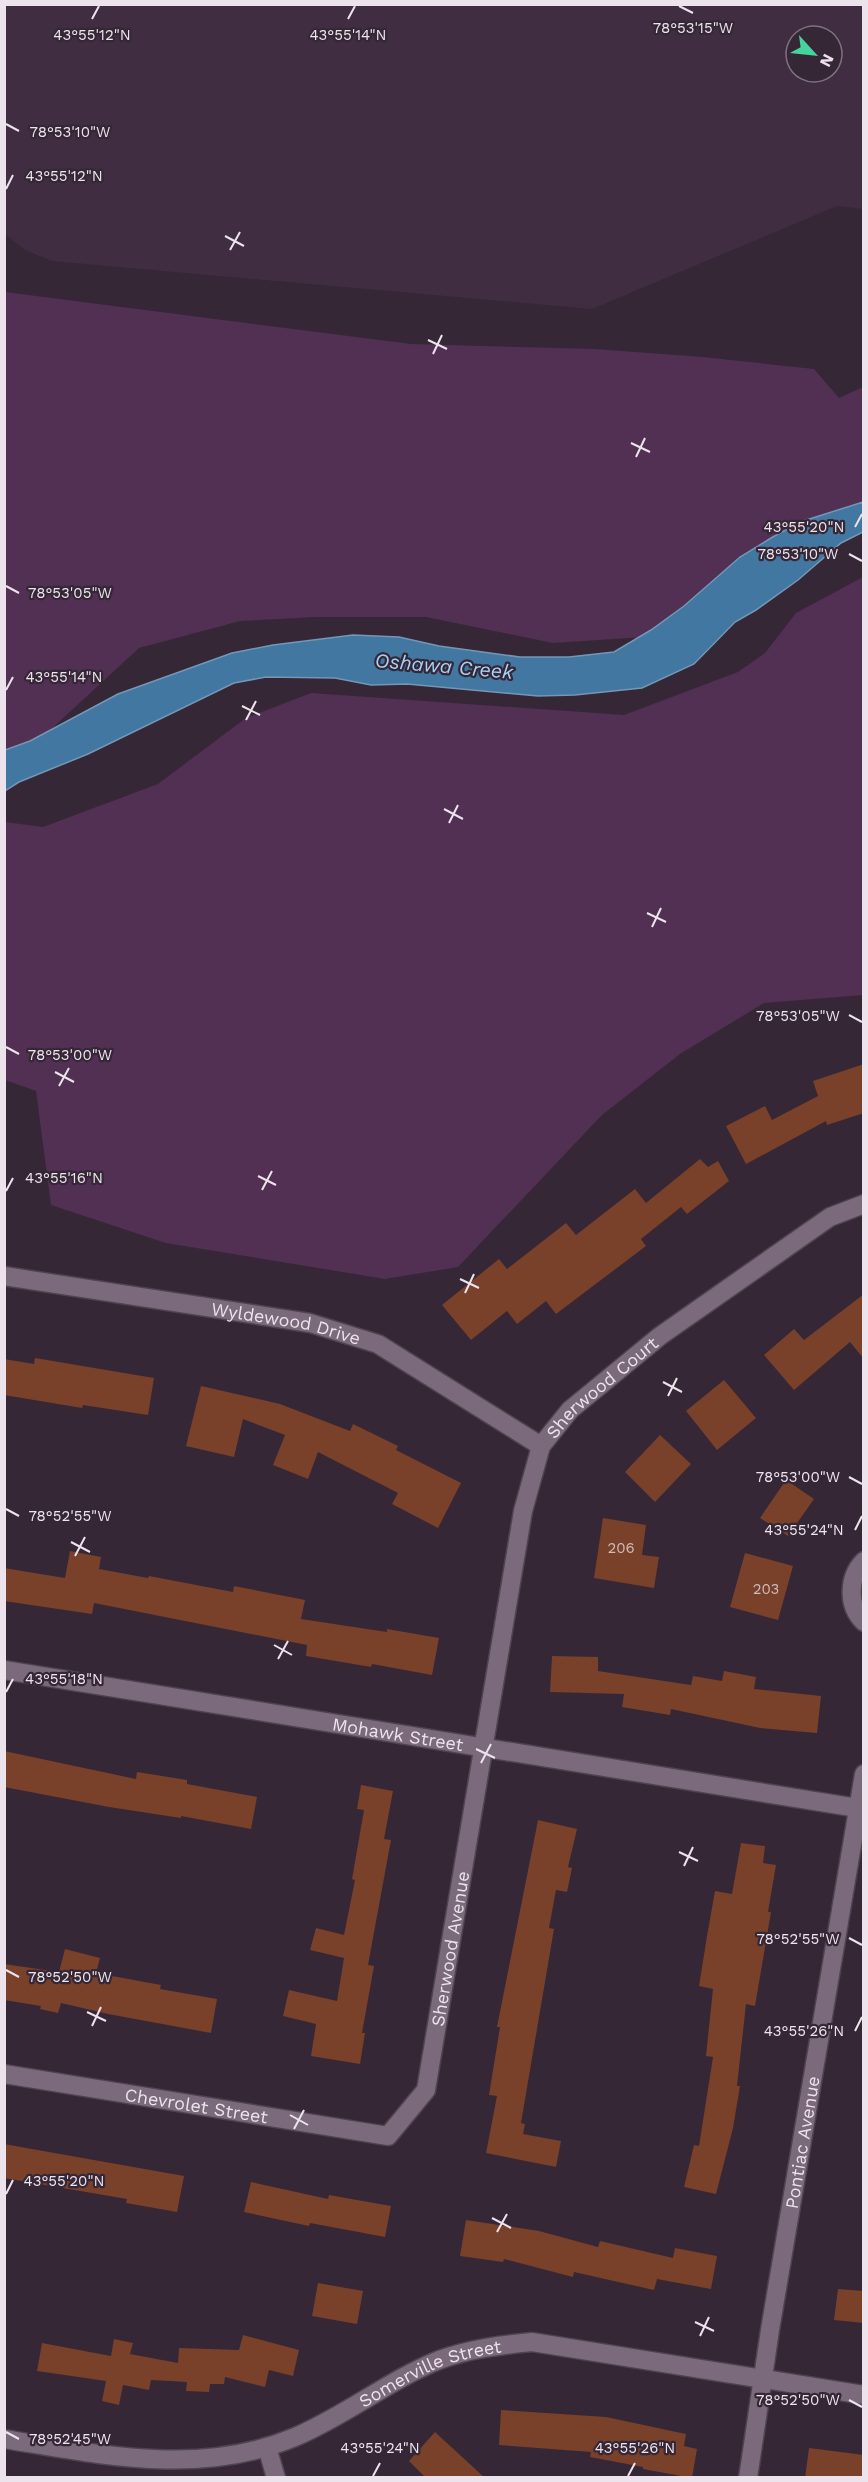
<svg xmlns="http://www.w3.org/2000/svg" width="868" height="2482" font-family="'Work Sans',sans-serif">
<rect width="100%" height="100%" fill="#352736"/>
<!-- built -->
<path fill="#402d41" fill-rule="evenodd" d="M 4,5 L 863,5 L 863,209 L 837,206 L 592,309 L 52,261 L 25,250 L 5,234 ZM 796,36 L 832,36 L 832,72 L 796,72 Z"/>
<!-- green -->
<path fill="#513053" d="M 5,292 L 411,344 L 595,349 L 703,357 L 814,369 L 839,398 L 863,387 L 863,517 L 645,637 L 553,643 L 426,617 L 316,617 L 240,621 L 139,648 L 33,746 L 5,755 Z
M 863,577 L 863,995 L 764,1003 L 680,1054 L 602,1115 L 458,1267 L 385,1279 L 166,1243 L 51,1205 L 36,1091 L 5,1080 L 5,822 L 43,827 L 158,784 L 246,718 L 311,693 L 624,715 L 738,672 L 765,653 L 796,613 Z"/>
<!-- water -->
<path fill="#4177a0" stroke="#7497b7" stroke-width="1.5" d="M 863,502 L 863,532 L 841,543 L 798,580 L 756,610 L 735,622 L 694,664 L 642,688 L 575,695 L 538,696 L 407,684 L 371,685 L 335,678 L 266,677 L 234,683 L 88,754 L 19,782 L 5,791 L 5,750 L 30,741 L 118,694 L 232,653 L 273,645 L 353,635 L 399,637 L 439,646 L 520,657 L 569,657 L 614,652 L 651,630 L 684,606 L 740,557 L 771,538 L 800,522 Z"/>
<!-- building -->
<path fill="#79402a" d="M 864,1064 L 864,1113 L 827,1125 L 826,1121 L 746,1164 L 726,1126 L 765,1106 L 772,1120 L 818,1096 L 813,1081 Z
M 700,1159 L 708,1167 L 718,1161 L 729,1181 L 687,1214 L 681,1207 L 641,1239 L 646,1246 L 556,1314 L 546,1301 L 517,1324 L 507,1311 L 471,1340 L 442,1305 L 499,1259 L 507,1269 L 566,1223 L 576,1235 L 635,1189 L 646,1203 Z
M 864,1294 L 864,1359 L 850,1342 L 794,1390 L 764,1355 L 794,1329 L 804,1340 Z
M 35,1358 L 154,1378 L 148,1415 L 83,1405 L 82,1408 L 4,1395 L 4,1359 L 34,1364 Z
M 724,1380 L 756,1418 L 717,1450 L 686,1411 Z
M 201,1386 L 280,1404 L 350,1431 L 353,1424 L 398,1446 L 396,1450 L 461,1483 L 438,1528 L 392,1504 L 398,1493 L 318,1452 L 308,1479 L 273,1465 L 285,1435 L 243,1419 L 234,1457 L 186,1446 Z
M 660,1435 L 691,1464 L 655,1502 L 625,1472 Z
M 786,1480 L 814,1499 L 788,1536 L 760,1518 Z
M 603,1518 L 646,1525 L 642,1555 L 659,1557 L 654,1588 L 594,1578 Z
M 70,1551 L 101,1557 L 99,1569 L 148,1578 L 149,1576 L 233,1592 L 234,1586 L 305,1600 L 301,1619 L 387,1632 L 387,1629 L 439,1638 L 432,1675 L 372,1664 L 371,1667 L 306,1656 L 307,1645 L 94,1603 L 92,1614 L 4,1601 L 4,1568 L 65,1578 Z
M 745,1553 L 793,1566 L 778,1620 L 730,1607 Z
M 552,1656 L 598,1657 L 598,1671 L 691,1685 L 693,1676 L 722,1681 L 724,1671 L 756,1677 L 754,1689 L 821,1696 L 817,1733 L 760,1728 L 671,1709 L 670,1715 L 622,1707 L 624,1694 L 550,1692 Z
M 4,1751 L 136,1779 L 137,1772 L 187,1780 L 187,1784 L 257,1797 L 251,1829 L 181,1816 L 181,1818 L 109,1807 L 4,1787 Z
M 361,1785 L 393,1791 L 384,1839 L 391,1840 L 368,1965 L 374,1966 L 362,2033 L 365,2033 L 360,2064 L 311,2056 L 316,2024 L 283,2016 L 289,1990 L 337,2001 L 344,1958 L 310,1950 L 316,1928 L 344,1935 L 355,1880 L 352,1879 L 364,1810 L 357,1809 Z
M 538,1820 L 577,1829 L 568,1867 L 572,1868 L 567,1892 L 556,1890 L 549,1928 L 554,1929 L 521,2123 L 525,2124 L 523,2134 L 561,2141 L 556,2167 L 486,2153 L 497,2096 L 489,2095 L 500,2027 L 497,2027 Z
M 741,1843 L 765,1846 L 763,1863 L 776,1865 L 768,1912 L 771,1912 L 755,2006 L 746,2004 L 737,2086 L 740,2086 L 733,2128 L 716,2194 L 684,2187 L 694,2145 L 699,2146 L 713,2057 L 706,2056 L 713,1989 L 699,1986 L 707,1936 L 715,1891 L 732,1894 Z
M 65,1949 L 100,1958 L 96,1973 L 161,1985 L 160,1989 L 217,1999 L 211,2033 L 108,2014 L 61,2003 L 58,2013 L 40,2009 L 41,2006 L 4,2000 L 4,1964 L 59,1972 Z
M 4,2144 L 184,2176 L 177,2212 L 126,2203 L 127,2199 L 4,2178 Z
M 251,2182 L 328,2199 L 329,2195 L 391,2206 L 385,2237 L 310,2223 L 309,2226 L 244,2212 Z
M 466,2220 L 539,2231 L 598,2247 L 600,2241 L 673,2258 L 675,2248 L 717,2256 L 711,2289 L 657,2279 L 654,2290 L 574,2272 L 573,2277 L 504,2259 L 503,2262 L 460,2256 Z
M 318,2283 L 363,2291 L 357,2324 L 312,2316 Z
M 838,2289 L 864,2291 L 864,2323 L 834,2320 Z
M 243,2335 L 299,2350 L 293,2376 L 269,2370 L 265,2387 L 225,2377 L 224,2384 L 210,2384 L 209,2392 L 186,2391 L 187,2382 L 151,2380 L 149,2390 L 123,2385 L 119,2405 L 102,2401 L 106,2381 L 37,2371 L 42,2343 L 111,2356 L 114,2339 L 133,2343 L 130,2354 L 178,2363 L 179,2348 L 239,2350 Z
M 501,2410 L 606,2417 L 686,2434 L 684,2446 L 697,2449 L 692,2478 L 643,2469 L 643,2467 L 590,2457 L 591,2452 L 499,2445 Z
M 435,2432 L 485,2478 L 426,2478 L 409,2461 Z
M 809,2448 L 864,2455 L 864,2478 L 805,2478 Z"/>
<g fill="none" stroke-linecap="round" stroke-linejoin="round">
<defs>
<g id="minor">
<path id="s1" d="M 4,1276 L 310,1323 L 378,1344 L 541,1446"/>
<path d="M 864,1561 C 848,1577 847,1606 864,1622"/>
<path id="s2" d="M 4,1670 L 864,1809"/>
<path id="s3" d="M 4,2074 L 388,2136 L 426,2090 L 523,1511 L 541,1446 L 570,1410 L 660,1336 L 830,1217 L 864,1204"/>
<path d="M 267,2447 L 276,2478"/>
<path id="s4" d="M 748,2478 L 770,2330 L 864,1774"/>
</g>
<g id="tertiary">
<path id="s5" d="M 4,2439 C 103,2455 199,2477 295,2437 C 345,2416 389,2380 439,2360 C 469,2349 500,2345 532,2342 L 864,2395"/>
</g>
</defs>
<!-- minor casing -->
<use href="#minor" stroke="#4e434f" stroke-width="21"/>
<!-- tertiary casing -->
<use href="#tertiary" stroke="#4e434f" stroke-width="21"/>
<!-- minor -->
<use href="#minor" stroke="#7a6a7b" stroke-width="18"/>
<!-- tertiary -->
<use href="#tertiary" stroke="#7a6a7b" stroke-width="18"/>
</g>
<!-- ticks -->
<path fill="none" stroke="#ece3ec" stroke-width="2" d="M 679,6 L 693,13M 92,19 L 99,6M 348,19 L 355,6M 6,124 L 19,131M 6,189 L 13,175M 225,236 L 244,246M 230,250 L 240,232M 428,340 L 447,349M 433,354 L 442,335M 631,443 L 650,452M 636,457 L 645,438M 855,527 L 862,514M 849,554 L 862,561M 6,586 L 19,593M 6,690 L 13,677M 242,706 L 260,715M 246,720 L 256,701M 444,809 L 463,819M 449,823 L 458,805M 647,913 L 666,922M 652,927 L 661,908M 849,1015 L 862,1022M 6,1047 L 19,1054M 55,1072 L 74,1082M 59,1086 L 69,1068M 258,1176 L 276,1185M 262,1190 L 272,1171M 6,1191 L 13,1178M 460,1279 L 479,1288M 465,1293 L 474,1274M 663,1382 L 682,1392M 668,1396 L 677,1378M 849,1477 L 862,1484M 6,1509 L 19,1516M 855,1530 L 862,1516M 71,1542 L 90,1552M 75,1556 L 85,1537M 274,1645 L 292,1655M 278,1659 L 288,1641M 6,1692 L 13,1679M 476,1749 L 495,1758M 481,1763 L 491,1744M 679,1852 L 698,1861M 684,1866 L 693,1847M 849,1938 L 862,1945M 6,1970 L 19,1977M 87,2012 L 106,2021M 92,2026 L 101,2007M 855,2031 L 862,2017M 290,2115 L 308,2125M 294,2129 L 304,2110M 6,2194 L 13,2180M 492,2218 L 511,2228M 497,2232 L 507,2214M 695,2322 L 714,2331M 700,2336 L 709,2317M 849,2400 L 862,2407M 6,2432 L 19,2439M 373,2476 L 380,2463M 628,2476 L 635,2463"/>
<g text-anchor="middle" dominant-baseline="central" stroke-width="4.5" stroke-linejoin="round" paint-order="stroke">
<!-- number labels -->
<g font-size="15" fill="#cfbabc">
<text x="621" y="1548">206</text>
<text x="766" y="1589">203</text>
</g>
<!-- street labels -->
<g font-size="18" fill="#ece3ec" stroke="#352736">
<text stroke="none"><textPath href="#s1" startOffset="286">Wyldewood Drive</textPath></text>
<text stroke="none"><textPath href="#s3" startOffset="1188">Sherwood Court</textPath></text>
<text stroke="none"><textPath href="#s2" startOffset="399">Mohawk Street</textPath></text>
<text stroke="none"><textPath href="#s3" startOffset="592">Sherwood Avenue</textPath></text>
<text stroke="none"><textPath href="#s3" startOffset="195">Chevrolet Street</textPath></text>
<text stroke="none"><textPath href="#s4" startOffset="340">Pontiac Avenue</textPath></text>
<text stroke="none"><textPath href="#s5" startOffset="446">Somerville Street</textPath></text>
</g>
<!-- water labels -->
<g font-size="20" font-style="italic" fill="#a5d2f7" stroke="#352736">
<text transform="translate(444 666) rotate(5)">Oshawa Creek</text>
</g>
</g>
<g font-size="15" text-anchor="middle" fill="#ece3ec" stroke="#352736" stroke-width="4.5" stroke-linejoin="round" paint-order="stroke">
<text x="693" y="33">78°53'15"W</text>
<text x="92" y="40">43°55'12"N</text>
<text x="348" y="40">43°55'14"N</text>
<text x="70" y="137">78°53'10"W</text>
<text x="64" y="181">43°55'12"N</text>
<text x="804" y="532">43°55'20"N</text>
<text x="798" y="559">78°53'10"W</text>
<text x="70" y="598">78°53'05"W</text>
<text x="64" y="682">43°55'14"N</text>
<text x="798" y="1021">78°53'05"W</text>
<text x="70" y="1060">78°53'00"W</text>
<text x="64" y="1183">43°55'16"N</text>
<text x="798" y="1482">78°53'00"W</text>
<text x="70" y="1521">78°52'55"W</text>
<text x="804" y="1535">43°55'24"N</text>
<text x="64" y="1684">43°55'18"N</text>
<text x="798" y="1944">78°52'55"W</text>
<text x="70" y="1982">78°52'50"W</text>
<text x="804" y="2036">43°55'26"N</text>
<text x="64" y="2186">43°55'20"N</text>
<text x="798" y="2405">78°52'50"W</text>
<text x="70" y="2444">78°52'45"W</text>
<text x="380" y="2453">43°55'24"N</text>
<text x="635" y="2453">43°55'26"N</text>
</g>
<!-- border -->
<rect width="868" height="2482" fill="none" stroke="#ece3ec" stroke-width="12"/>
<!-- north arrow -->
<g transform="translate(814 54) rotate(117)"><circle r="28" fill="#352736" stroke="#7e727f" stroke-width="1.5"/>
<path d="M0-4.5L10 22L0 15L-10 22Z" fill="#46d49e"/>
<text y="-9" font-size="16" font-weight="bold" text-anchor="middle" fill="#ece3ec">N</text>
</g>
</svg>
